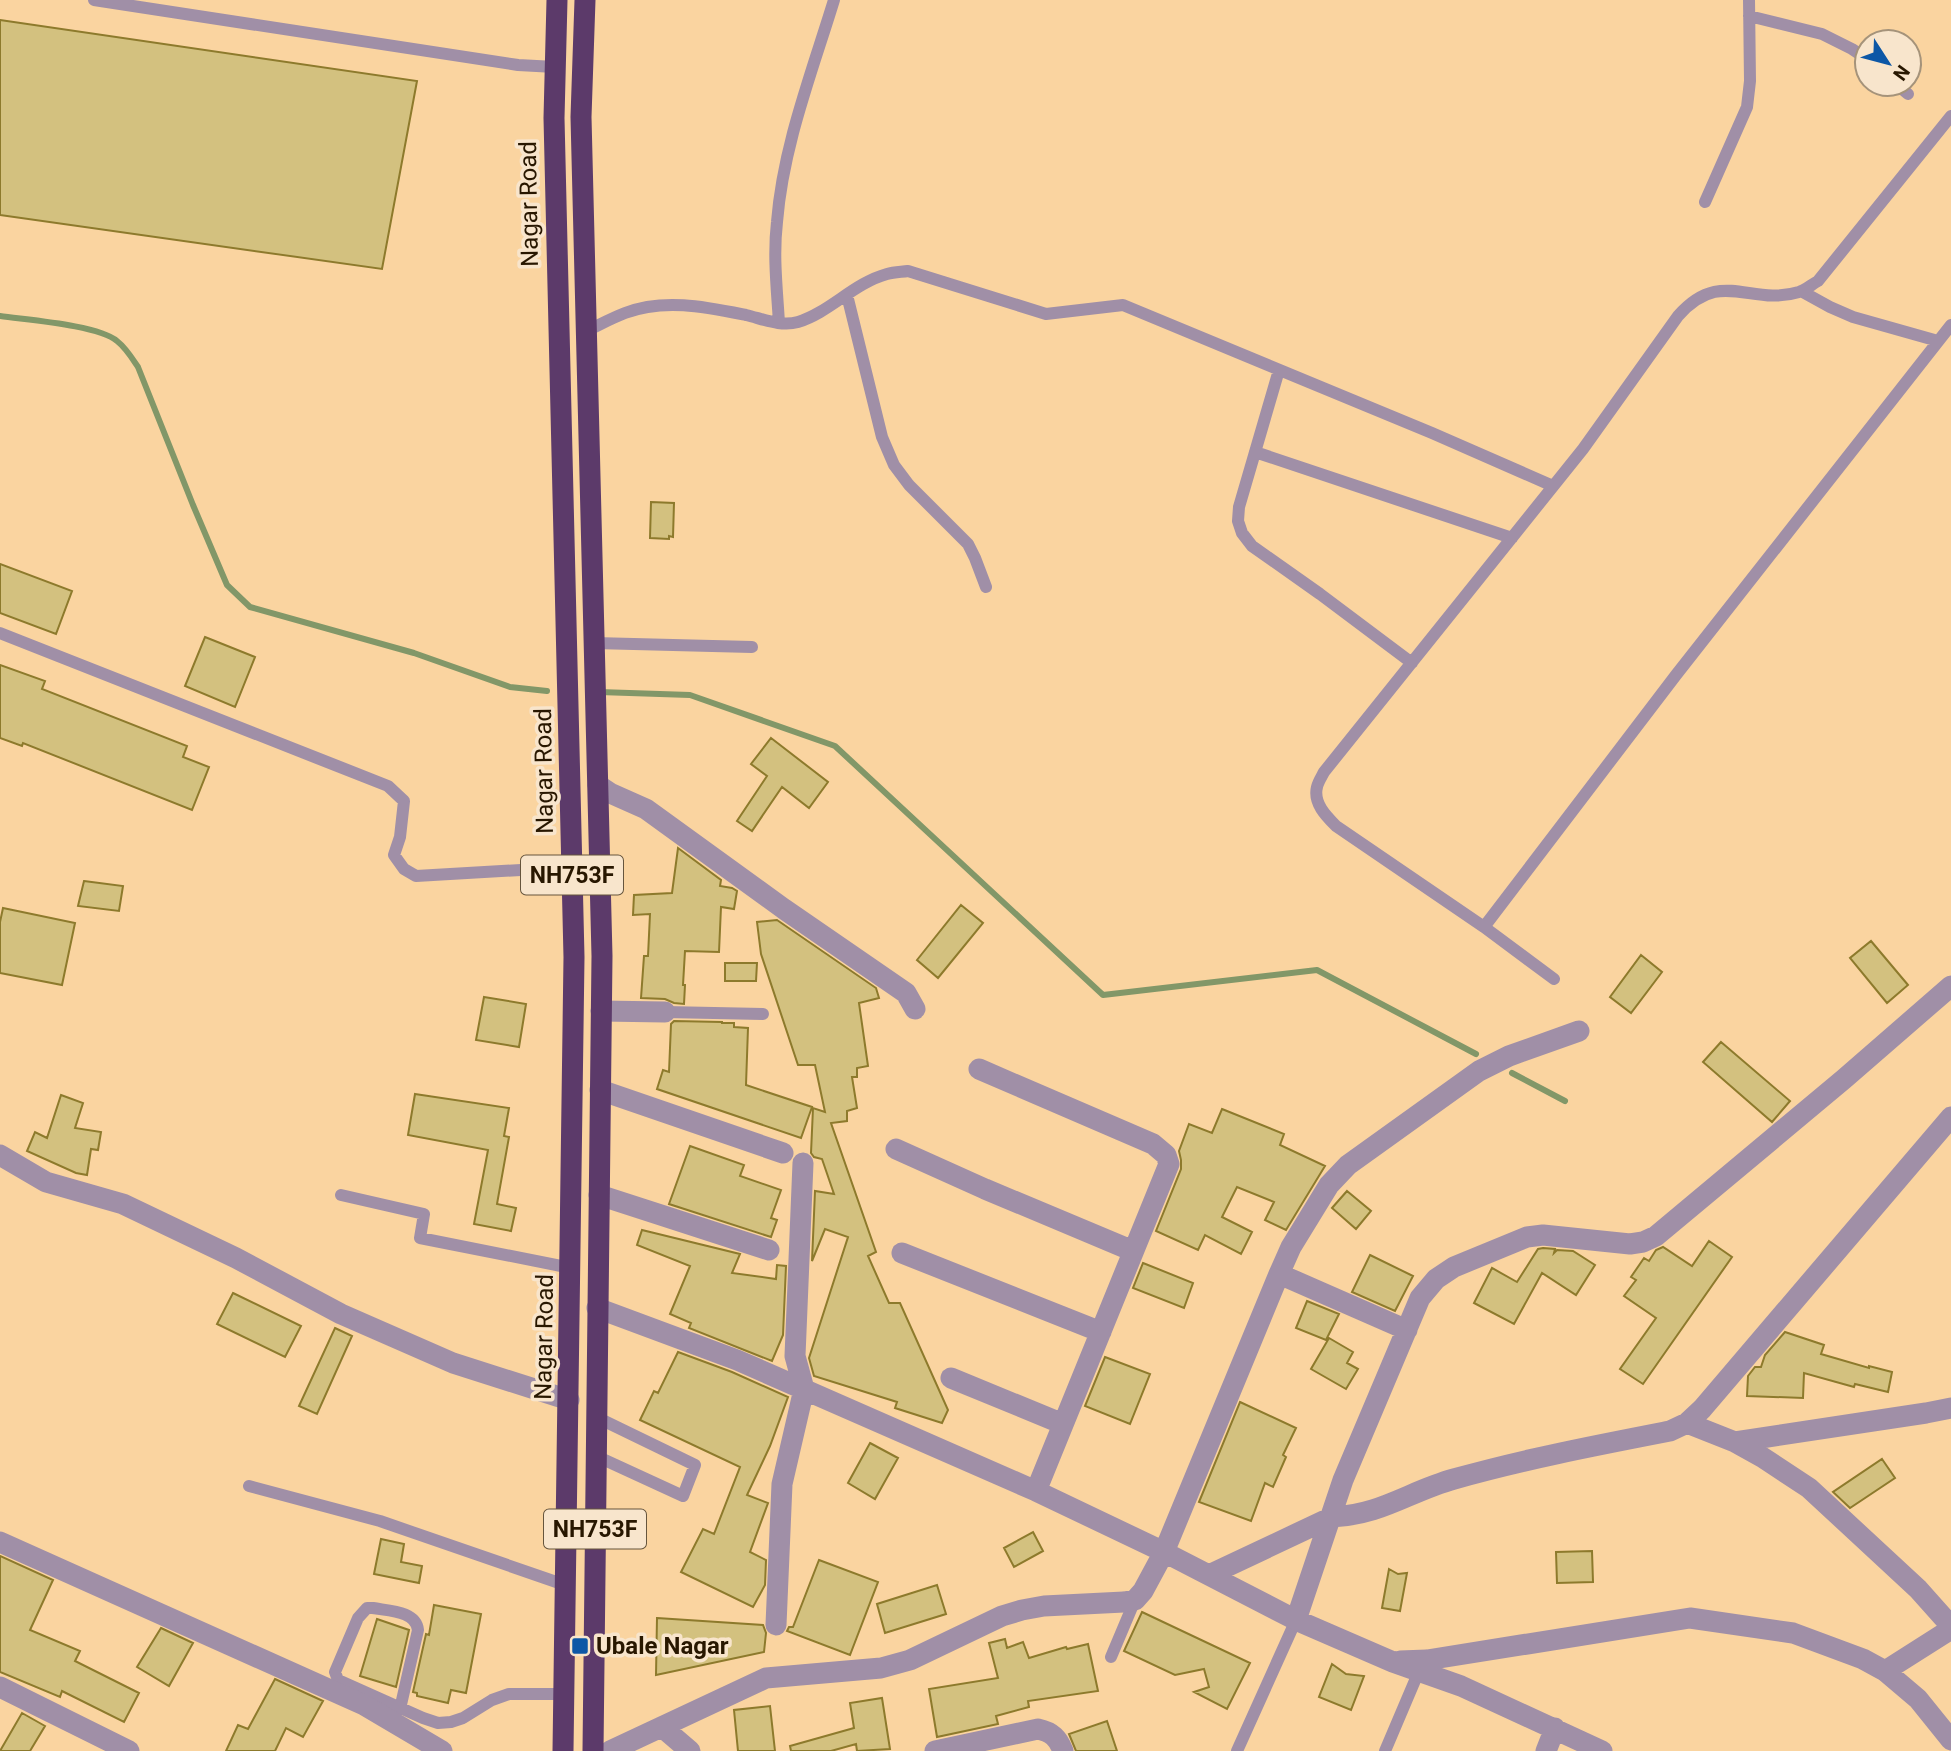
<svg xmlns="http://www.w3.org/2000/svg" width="1951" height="1751" font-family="Roboto,sans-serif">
<rect width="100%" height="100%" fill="#fad4a0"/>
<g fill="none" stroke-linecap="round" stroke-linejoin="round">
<!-- stream -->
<path stroke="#829768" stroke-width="6" d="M 0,316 C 27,320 98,325 117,341 C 126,348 132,358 138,367 L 193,505 L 227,585 L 250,607 L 414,653 L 510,687 L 547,691
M 599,692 L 690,695 L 835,746 L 1103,995 L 1317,970 L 1476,1054
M 1512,1073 L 1565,1101"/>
</g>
<!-- building -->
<path fill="#d3c17f" stroke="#8d7a2c" stroke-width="2" d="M 0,20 L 417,81 L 382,269 L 0,215 Z
M 651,502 L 674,503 L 673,537 L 669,536 L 669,539 L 650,538 Z
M 0,564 L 72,591 L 56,634 L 0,613 Z
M 205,637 L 255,657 L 235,707 L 185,686 Z
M 0,665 L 45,681 L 42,689 L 187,746 L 183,757 L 209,767 L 192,810 L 23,743 L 22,746 L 0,738 Z
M 771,738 L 828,782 L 809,808 L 782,787 L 752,831 L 737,821 L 767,776 L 751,764 Z
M 678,848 L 721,880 L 720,886 L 732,888 L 737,891 L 734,909 L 721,907 L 719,952 L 685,951 L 683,985 L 685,985 L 684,1004 L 674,1003 L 665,999 L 641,998 L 644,956 L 648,956 L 650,914 L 633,915 L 634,895 L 672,893 Z
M 84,881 L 123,886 L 119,911 L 78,906 Z
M 961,905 L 983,923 L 938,978 L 917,960 Z
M 3,908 L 75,923 L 62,985 L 0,973 L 0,922 Z
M 777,920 L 876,988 L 879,998 L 859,1003 L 868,1066 L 857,1068 L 857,1077 L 852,1077 L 857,1108 L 847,1111 L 847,1121 L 831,1123 L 876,1252 L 868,1256 L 889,1303 L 900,1303 L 948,1410 L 942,1423 L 895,1408 L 897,1402 L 814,1376 L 809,1358 L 848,1237 L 825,1229 L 812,1261 L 815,1191 L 834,1194 L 822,1159 L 814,1157 L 811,1153 L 813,1108 L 825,1112 L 815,1065 L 798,1065 L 761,954 L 757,922 Z
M 1871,941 L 1908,985 L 1887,1003 L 1850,958 Z
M 1641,955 L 1662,972 L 1631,1013 L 1610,997 Z
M 725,963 L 757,963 L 756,981 L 725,981 Z
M 484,997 L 526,1004 L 519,1047 L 476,1040 Z
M 674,1021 L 722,1022 L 722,1023 L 734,1023 L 734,1027 L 748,1028 L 746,1085 L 812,1107 L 801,1138 L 657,1089 L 663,1070 L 669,1072 L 671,1024 Z
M 1721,1042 L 1790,1101 L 1772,1122 L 1703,1062 Z
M 415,1094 L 509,1108 L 504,1136 L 509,1137 L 497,1204 L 516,1208 L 511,1231 L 474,1224 L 488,1150 L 408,1135 Z
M 61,1095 L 83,1103 L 75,1128 L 101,1132 L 98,1150 L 91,1149 L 87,1175 L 76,1173 L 27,1151 L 35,1132 L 47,1138 Z
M 1222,1109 L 1284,1134 L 1280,1145 L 1325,1166 L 1286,1230 L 1265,1220 L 1274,1202 L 1237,1187 L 1222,1217 L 1252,1232 L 1241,1254 L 1205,1235 L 1198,1250 L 1156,1231 L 1181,1169 L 1181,1160 L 1179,1151 L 1189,1124 L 1212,1133 Z
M 690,1146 L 744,1165 L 740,1176 L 781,1190 L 771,1218 L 777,1220 L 771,1237 L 669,1204 Z
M 1347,1191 L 1371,1211 L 1356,1229 L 1332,1208 Z
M 642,1230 L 740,1254 L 732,1273 L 776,1279 L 777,1265 L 786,1266 L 783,1335 L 772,1361 L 689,1328 L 691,1323 L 670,1314 L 690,1266 L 637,1245 Z
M 1709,1241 L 1732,1257 L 1643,1384 L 1620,1369 L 1656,1318 L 1624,1296 L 1636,1280 L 1631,1277 L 1644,1258 L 1649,1261 L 1656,1250 L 1663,1247 L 1692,1266 Z
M 1543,1248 L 1555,1249 L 1554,1253 L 1557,1250 L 1573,1251 L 1595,1265 L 1576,1295 L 1542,1273 L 1514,1324 L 1474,1303 L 1492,1268 L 1517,1282 L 1538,1249 Z
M 1370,1255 L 1413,1276 L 1395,1311 L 1352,1292 Z
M 1143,1263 L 1193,1283 L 1184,1308 L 1133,1288 Z
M 233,1293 L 301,1326 L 285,1357 L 217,1324 Z
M 1307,1301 L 1339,1314 L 1326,1340 L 1296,1328 Z
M 335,1328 L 352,1336 L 317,1414 L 299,1406 Z
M 1785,1332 L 1824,1345 L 1821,1354 L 1869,1368 L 1869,1366 L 1892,1372 L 1888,1392 L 1855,1384 L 1854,1387 L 1804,1373 L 1803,1398 L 1747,1396 L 1748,1376 L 1755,1367 L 1761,1367 L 1765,1355 Z
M 1329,1338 L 1353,1352 L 1347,1363 L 1358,1369 L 1346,1389 L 1311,1369 Z
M 678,1352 L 732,1372 L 788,1397 L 770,1446 L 747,1495 L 768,1503 L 750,1552 L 766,1560 L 765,1585 L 753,1607 L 681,1572 L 703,1529 L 714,1534 L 740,1467 L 640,1420 L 654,1391 L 658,1393 Z
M 1105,1357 L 1150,1374 L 1130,1424 L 1085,1406 Z
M 1240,1402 L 1296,1428 L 1283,1455 L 1286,1457 L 1273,1487 L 1265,1483 L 1251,1521 L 1199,1502 Z
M 870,1443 L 898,1458 L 875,1499 L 848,1483 Z
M 1882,1459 L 1895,1478 L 1850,1508 L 1833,1492 Z
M 1033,1532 L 1043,1551 L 1014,1567 L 1004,1548 Z
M 381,1539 L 404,1544 L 401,1562 L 422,1566 L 419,1583 L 374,1574 Z
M 1592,1551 L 1593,1582 L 1557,1583 L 1556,1552 Z
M 0,1556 L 53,1580 L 30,1630 L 80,1651 L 75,1661 L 139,1693 L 124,1722 L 62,1691 L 60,1697 L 0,1672 Z
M 819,1560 L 878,1582 L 850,1655 L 787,1631 L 789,1627 L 793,1627 Z
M 1389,1569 L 1398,1574 L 1407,1573 L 1400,1611 L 1382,1608 Z
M 937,1585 L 946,1614 L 885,1633 L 877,1604 Z
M 434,1605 L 481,1614 L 466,1693 L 451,1690 L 448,1703 L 417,1696 L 417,1693 L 413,1692 L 426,1634 L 429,1635 Z
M 1142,1612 L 1250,1663 L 1227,1709 L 1194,1692 L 1209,1687 L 1204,1669 L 1175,1675 L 1124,1651 Z
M 657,1618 L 763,1625 L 766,1633 L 764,1652 L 656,1675 Z
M 377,1619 L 409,1630 L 396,1687 L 360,1676 Z
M 161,1628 L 193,1643 L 169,1686 L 137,1667 Z
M 1005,1639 L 1007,1648 L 1023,1642 L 1029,1658 L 1066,1647 L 1067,1649 L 1088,1644 L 1098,1691 L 1028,1701 L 1029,1707 L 996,1716 L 998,1724 L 937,1737 L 929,1689 L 998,1678 L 989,1643 Z
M 1332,1664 L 1346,1674 L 1364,1676 L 1351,1710 L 1319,1697 Z
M 275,1679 L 323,1701 L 303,1737 L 286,1728 L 275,1751 L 226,1751 L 238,1725 L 248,1729 Z
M 882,1698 L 890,1749 L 857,1751 L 856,1744 L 831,1751 L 791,1751 L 790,1746 L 854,1728 L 850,1703 Z
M 770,1706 L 775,1751 L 738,1751 L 734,1710 Z
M 22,1713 L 45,1726 L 30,1751 L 0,1751 Z
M 1107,1721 L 1117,1751 L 1076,1751 L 1069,1734 Z"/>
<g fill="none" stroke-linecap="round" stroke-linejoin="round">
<!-- lane -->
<path stroke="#a08fa7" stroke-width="12" d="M 94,0 L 518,65 L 555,67
M 1749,16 L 1822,34 L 1852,49 L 1867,59
M 1896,84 L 1908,94
M 1705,202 L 1747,107 L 1750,81 L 1749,0
M 1801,291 L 1830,307 L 1853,317 L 1938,341
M 847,295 L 882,437 L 894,465 L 909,485 L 968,544 L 975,558 L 986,587
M 779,323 C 777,289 773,256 777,222 C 783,146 812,72 834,0
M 586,331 C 599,325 612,318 625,313 C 664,298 706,307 746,315 C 763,319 781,327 798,322 C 830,312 854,283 887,274 C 894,272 901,272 908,271 L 1046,314 L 1123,305 L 1432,433 L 1553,486
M 1279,370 L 1239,507 L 1238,521 L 1242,533 L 1252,546 L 1320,594 L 1412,663
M 1255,452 L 1512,538
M 0,633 L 388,786 L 404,801 L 400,837 L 394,855 L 404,869 L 416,876 L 572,867
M 594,643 L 752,647
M 1484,927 L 1676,675 L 1951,325
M 1554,979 L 1484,927 L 1336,826 C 1326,816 1313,803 1317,787 C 1318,782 1322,776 1324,772 L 1583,449 L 1678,316 C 1721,267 1750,307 1799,292 C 1806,290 1812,284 1818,281 L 1951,116
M 665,1012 L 763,1014
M 341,1195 L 424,1214 L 420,1238 L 571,1268
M 596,1456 L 683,1496 L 695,1465 L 596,1417
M 249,1486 L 380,1521 L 565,1585
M 1111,1657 L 1135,1600
M 400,1709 L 418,1630 C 416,1611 389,1611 373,1608 L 367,1608 L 358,1618 L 335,1672 L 338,1680 L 423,1718 L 438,1723 L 451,1722 L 463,1718 L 492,1700 L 509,1694 L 563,1694
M 1237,1751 L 1296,1620
M 1385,1751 L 1419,1671"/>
<!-- street -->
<path stroke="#a08fa7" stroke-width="21" d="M 598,785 L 610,793 L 646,809 L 784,909 L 906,993 L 915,1009
M 601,1011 L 665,1012
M 979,1069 L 1153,1144 L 1166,1155 L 1169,1164 L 1036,1491
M 600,1090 L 783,1153
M 896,1149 L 985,1189 L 1133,1251
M 0,1155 L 46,1182 L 123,1204 L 236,1258 L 341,1314 L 453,1363 L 569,1400
M 599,1195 L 769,1250
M 902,1253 L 1101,1332
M 1279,1274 L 1407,1330
M 597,1308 L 737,1360 L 1036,1491 L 1164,1552 L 1296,1620 L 1393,1662 L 1461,1686 L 1602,1751
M 951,1378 L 1063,1424
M 1687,1423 L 1735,1442 L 1762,1457 L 1809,1488 L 1918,1589 L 1951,1626
M 1735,1442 L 1926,1413 L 1951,1408
M 0,1542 L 364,1705 L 442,1751
M 1209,1575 L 1332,1517 C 1381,1515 1410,1491 1454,1479 C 1525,1459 1598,1445 1670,1431 L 1687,1423 L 1702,1409 L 1951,1117
M 1296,1620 L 1343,1480 L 1420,1298 L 1436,1279 L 1454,1267 L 1527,1237 L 1543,1235 L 1630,1244 L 1643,1242 L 1656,1236 L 1844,1079 L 1951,986
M 776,1625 L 782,1484 L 804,1389 L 795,1356 L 803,1163
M 1400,1661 L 1427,1660 L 1690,1618 L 1793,1633 L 1863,1659 L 1885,1671 L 1918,1699 L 1951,1740
M 1885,1671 L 1951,1629
M 0,1687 L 129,1751
M 662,1727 L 690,1751
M 610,1751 L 766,1678 L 881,1668 L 910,1660 L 1002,1616 L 1022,1610 L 1044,1606 L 1124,1602 L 1135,1600 L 1143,1591 L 1164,1552 L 1279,1274 L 1291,1247 L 1329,1185 L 1348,1165 L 1479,1071 L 1509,1056 L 1579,1031
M 935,1751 L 1038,1729 C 1052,1732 1058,1738 1063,1751
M 1546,1751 L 1555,1728"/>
<!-- highway -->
<path stroke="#5c3a6a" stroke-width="21" d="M 557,0 L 554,118 L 574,957 L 563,1751
M 585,0 L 581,117 L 602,956 L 593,1751"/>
</g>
<!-- markers -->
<rect fill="#0c57a6" stroke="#f8e5cc" stroke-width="2.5" x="571" y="1637" width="18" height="18" rx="3.5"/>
<g text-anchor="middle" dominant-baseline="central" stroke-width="7" stroke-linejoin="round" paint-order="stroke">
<!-- shield labels -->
<g fill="#f8e5cc" stroke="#66553d" stroke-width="2">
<rect x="521" y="855.5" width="102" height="39" rx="5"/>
<rect x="544" y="1509.5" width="102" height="39" rx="5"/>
</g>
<g font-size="23" font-weight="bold" fill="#281700">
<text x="572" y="875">NH753F</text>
<text x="595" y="1529">NH753F</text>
</g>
<!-- street labels -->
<g font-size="24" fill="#281700" stroke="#f8e5cc">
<text transform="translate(529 204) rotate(-91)">Nagar Road</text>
<text transform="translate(544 771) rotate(-91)">Nagar Road</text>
<text transform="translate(544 1337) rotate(-89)">Nagar Road</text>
</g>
<!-- poi labels -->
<g font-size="24" font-weight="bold" fill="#281700" stroke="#f8e5cc" text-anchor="start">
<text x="596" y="1646">Ubale Nagar</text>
</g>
</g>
<!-- north arrow -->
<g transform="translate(1888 63) rotate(126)"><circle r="33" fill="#f8e5cc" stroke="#a5937a" stroke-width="2"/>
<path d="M0-5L12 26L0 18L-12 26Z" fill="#0c57a6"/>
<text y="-10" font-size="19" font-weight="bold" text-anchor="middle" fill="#281700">N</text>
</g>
</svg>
